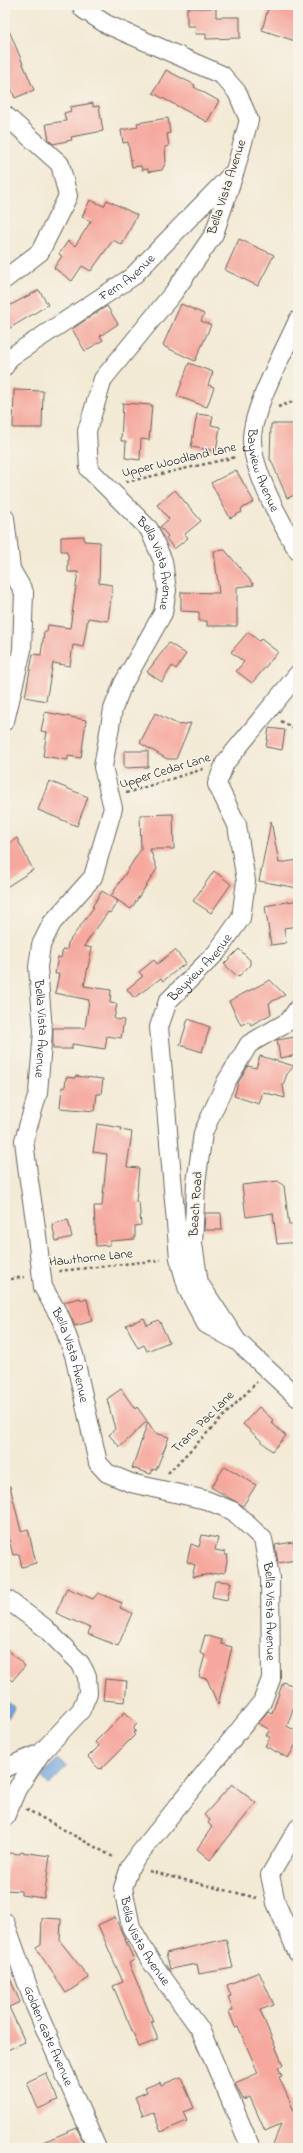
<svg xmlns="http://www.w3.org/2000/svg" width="303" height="2153" font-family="'Indie Flower',sans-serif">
<rect width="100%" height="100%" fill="#f7f3e8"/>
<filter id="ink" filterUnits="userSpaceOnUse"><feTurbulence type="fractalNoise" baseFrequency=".025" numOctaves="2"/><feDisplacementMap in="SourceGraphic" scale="8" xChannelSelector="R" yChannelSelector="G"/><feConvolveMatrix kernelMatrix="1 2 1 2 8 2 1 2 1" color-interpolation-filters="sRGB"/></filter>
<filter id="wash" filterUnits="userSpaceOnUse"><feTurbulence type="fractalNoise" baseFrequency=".012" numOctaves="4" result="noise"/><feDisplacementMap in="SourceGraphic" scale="16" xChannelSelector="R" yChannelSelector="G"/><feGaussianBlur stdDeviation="0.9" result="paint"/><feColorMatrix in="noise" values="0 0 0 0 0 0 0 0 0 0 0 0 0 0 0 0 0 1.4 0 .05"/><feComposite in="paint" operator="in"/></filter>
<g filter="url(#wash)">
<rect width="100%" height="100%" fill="#f3ead5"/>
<!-- water -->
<path fill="#72a4de" stroke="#47607d" d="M 5,1701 L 15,1707 L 8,1718 L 5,1716 Z
M 58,1759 L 67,1767 L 49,1785 L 40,1776 Z"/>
<g id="blocks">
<!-- building -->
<path fill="#f6a89e" d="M 269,5 L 298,5 L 298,42 L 262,30 Z
M 187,8 L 216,8 L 216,17 L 240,17 L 240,38 L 206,39 L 206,34 L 195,34 L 196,26 L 187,26 Z
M 5,21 L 34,90 L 15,98 L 5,73 Z
M 166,70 L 195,85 L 194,87 L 219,101 L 207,122 L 153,93 Z
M 93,103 L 93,107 L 99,106 L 103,131 L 71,137 L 72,140 L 53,144 L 49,140 L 46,124 L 66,121 L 64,113 L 71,111 L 70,107 Z
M 168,118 L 170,133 L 167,134 L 169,146 L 165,147 L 166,162 L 162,170 L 148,172 L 148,169 L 142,170 L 141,166 L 132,167 L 128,142 L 123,143 L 121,130 L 138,127 L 137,123 Z
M 90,200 L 104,206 L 107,200 L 137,215 L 122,245 L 113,240 L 91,271 L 82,266 L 72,281 L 54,268 L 62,256 L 59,254 L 68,241 L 75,246 L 91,221 L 82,217 Z
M 239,239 L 274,255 L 258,286 L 225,270 Z
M 39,290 L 48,305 L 5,331 L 5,308 Z
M 181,304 L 204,314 L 201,321 L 211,325 L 195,361 L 165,347 L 163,345 Z
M 107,306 L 118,324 L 100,336 L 103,340 L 85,351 L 72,329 Z
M 189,363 L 213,372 L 208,385 L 214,387 L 207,407 L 177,396 Z
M 14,390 L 43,391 L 42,428 L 13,428 Z
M 123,403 L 152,405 L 149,440 L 141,439 L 140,460 L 125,458 L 126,441 L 121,441 Z
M 197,414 L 213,416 L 211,425 L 220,427 L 216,451 L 191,447 Z
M 271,424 L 298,424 L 298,494 L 287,498 L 271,460 L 270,460 Z
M 236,470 L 254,502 L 241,509 L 242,512 L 230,518 L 211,483 Z
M 175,490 L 201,521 L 185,534 L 188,538 L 174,549 L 166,538 L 168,536 L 160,527 L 169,519 L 157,505 Z
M 84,536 L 84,541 L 100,542 L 99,583 L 112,585 L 112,590 L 108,621 L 88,618 L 83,647 L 73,645 L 70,666 L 53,663 L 46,701 L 25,697 L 33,654 L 41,655 L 44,632 L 47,632 L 48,625 L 70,628 L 78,572 L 68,572 L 68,554 L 66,553 L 66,551 L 61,551 L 61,537 Z
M 225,550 L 254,585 L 237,587 L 237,626 L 207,626 L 207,621 L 199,621 L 199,612 L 181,611 L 181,592 L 219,593 L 214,551 Z
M 248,632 L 259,641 L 261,639 L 278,652 L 252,683 L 236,671 L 244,662 L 231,652 Z
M 169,643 L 186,654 L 176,669 L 172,666 L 162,682 L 147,672 Z
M 45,712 L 86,720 L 81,758 L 68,756 L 68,760 L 43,756 L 47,732 L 41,731 Z
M 155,713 L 179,725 L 191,723 L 176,759 L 167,759 L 140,743 Z
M 269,728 L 285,730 L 282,750 L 266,747 Z
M 124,751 L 148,751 L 148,767 L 124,768 Z
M 49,781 L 88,797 L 77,826 L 38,810 Z
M 173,814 L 174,849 L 150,849 L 157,869 L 131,909 L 111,896 L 141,849 L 140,815 Z
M 271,821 L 279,863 L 298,860 L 298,888 L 259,881 Z
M 17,838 L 33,870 L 5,888 L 5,846 Z
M 214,871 L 231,884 L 211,913 L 193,901 Z
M 102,891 L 118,901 L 110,913 L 108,912 L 84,946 L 92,948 L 84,986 L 111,990 L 110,1003 L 117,1004 L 114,1019 L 124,1020 L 121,1038 L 107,1036 L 105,1049 L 72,1044 L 72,1049 L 53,1049 L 53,1028 L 85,1028 L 89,1000 L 55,993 L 59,974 L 55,974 L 58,957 L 61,958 L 63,949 L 67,950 L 68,943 L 94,907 L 92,907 Z
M 298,900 L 298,926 L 284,928 L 286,943 L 271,945 L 265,906 Z
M 239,949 L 250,960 L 250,965 L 238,977 L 224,964 Z
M 175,950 L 186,963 L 163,981 L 161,978 L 134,998 L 127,989 L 143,976 L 139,972 L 154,960 L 157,964 Z
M 270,980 L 285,995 L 269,1003 L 271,1014 L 251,1025 L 249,1021 L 241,1025 L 229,1001 Z
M 188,1019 L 210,1027 L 202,1052 L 180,1045 Z
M 295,1037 L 298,1055 L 280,1058 L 277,1040 Z
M 260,1056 L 294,1066 L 287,1074 L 283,1085 L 285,1098 L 263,1092 L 259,1104 L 234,1096 L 238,1083 L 248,1066 L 256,1068 Z
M 75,1076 L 103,1079 L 101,1094 L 97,1094 L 95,1111 L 60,1108 L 62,1087 L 65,1088 L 66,1077 L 75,1078 Z
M 97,1124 L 122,1128 L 121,1130 L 132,1132 L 127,1167 L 139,1168 L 136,1202 L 139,1202 L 141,1225 L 135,1226 L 135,1239 L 110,1241 L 110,1245 L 96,1246 L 94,1206 L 102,1206 L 107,1154 L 93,1152 Z
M 278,1181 L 284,1186 L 289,1225 L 298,1224 L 298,1242 L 277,1244 L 273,1213 L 246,1217 L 242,1185 Z
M 205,1213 L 221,1213 L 222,1230 L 204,1230 Z
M 68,1220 L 72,1237 L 56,1241 L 52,1224 Z
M 80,1298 L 81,1300 L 87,1299 L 92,1321 L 75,1326 L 64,1302 Z
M 144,1318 L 147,1325 L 158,1320 L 160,1322 L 169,1342 L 147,1351 L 144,1345 L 138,1348 L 126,1325 Z
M 121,1389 L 135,1409 L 137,1407 L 147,1421 L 120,1447 L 109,1435 L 115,1429 L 107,1399 Z
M 259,1407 L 273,1420 L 271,1422 L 286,1436 L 272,1451 L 243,1424 Z
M 148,1422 L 155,1433 L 169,1437 L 156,1470 L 153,1469 L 151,1474 L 132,1468 Z
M 225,1466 L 256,1485 L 243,1506 L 211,1487 Z
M 5,1486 L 10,1486 L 21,1531 L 28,1529 L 36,1563 L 22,1567 L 19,1554 L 13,1555 L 5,1524 Z
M 202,1535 L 218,1538 L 215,1550 L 225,1552 L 225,1555 L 228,1555 L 225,1572 L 192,1577 L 195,1565 L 187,1562 L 191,1544 L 199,1547 Z
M 293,1542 L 296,1560 L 278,1563 L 275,1545 Z
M 215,1581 L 231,1582 L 227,1600 L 212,1597 Z
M 67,1588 L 93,1599 L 98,1593 L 122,1603 L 120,1608 L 132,1613 L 118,1646 L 88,1634 L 90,1628 L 56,1613 Z
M 205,1635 L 222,1640 L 221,1644 L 232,1647 L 218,1705 L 207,1679 L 199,1677 L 205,1655 L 200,1653 Z
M 5,1647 L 25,1666 L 12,1681 L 5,1674 Z
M 105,1679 L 127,1681 L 125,1702 L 103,1700 Z
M 283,1682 L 298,1687 L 298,1695 L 287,1726 L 298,1732 L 298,1741 L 288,1758 L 265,1746 L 270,1737 L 266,1735 L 270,1730 L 258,1723 L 268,1711 L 272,1713 Z
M 125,1712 L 137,1724 L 133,1728 L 136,1731 L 133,1733 L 135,1735 L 101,1769 L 98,1768 L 88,1757 L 99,1746 L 95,1742 Z
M 232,1784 L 256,1803 L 210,1860 L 197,1849 L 212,1827 L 208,1823 L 210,1820 L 204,1815 Z
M 21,1852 L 50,1856 L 44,1898 L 21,1895 L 21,1891 L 6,1890 L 5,1883 L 9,1853 L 20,1854 Z
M 115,1917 L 134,1960 L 129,1963 L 153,2021 L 151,2021 L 157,2037 L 157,2040 L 139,2047 L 113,1986 L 123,1982 L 98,1925 Z
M 42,1918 L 61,1919 L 60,1941 L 89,1978 L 66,1993 L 36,1948 L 41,1945 Z
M 226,1939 L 233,1968 L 199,1974 L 197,1964 L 170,1969 L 166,1953 Z
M 5,1967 L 20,2002 L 9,2007 L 25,2042 L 5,2051 Z
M 259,1972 L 274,2005 L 260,2010 L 283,2065 L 278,2067 L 282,2076 L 279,2077 L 298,2120 L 298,2148 L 272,2148 L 281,2124 L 265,2131 L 250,2097 L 243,2100 L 235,2083 L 258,2073 L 238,2026 L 235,2027 L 229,2011 L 233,2010 L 228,1997 L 231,1996 L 227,1985 Z
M 46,2073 L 58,2100 L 38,2109 L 27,2082 Z
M 181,2077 L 194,2108 L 183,2112 L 187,2121 L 161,2132 L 153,2112 L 143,2116 L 135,2097 L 147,2092 L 145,2088 L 160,2082 L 161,2085 Z
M 77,2128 L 86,2148 L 28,2148 Z"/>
</g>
</g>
<g filter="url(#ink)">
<use href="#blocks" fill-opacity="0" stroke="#67645d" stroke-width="1"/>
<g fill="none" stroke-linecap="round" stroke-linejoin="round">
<defs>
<g id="street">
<path id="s1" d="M 82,5 L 83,9 L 106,24 L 222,75 L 237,92 L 249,120 L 235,171 L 214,234 L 174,292 L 103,379 L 87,431 L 89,469 L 149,529 L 163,561 L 167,590 L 163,613 L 123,684 L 113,709 L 103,767 L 113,808 L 93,877 L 52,923 L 41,945 L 38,967 L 43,1031 L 38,1093 L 24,1140 L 28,1174 L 36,1227 L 43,1287 L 61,1319 L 74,1355 L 98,1463 L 107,1473 L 131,1483 L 206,1500 L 233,1511 L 263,1539 L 270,1577 L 271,1679 L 262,1702 L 140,1853 L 130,1867 L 123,1888 L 131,1927 L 150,1960 L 200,2029 L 251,2148"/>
<path d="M 5,115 L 60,164 L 68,196 L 40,252 L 5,279"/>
<path id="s2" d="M 298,320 C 285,350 252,409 252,439 C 252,470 282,525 298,551"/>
<path id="s3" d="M 5,366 L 9,358 L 132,277 L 232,174"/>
<path d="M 5,518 L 11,569"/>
<path d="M 5,559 L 24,592 L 22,650 L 5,721"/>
<path d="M 298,1008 L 289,1021 L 249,1044 L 226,1082 L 203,1133 L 196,1183 L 193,1244 L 199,1283 L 237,1341 L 298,1398"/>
<path id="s4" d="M 237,1341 L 206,1324 L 188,1290 L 179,1258 L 159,1027 L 168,1001 L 216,953 L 241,918 L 246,881 L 237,825 L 217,784 L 225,763 L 298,674"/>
<path d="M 5,1598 L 44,1627 L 80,1663 L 87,1676 L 88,1693 L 81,1710 L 41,1753 L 5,1768"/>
<path d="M 5,1817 L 17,1789 L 41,1753"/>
<path d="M 298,1828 L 270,1875 L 276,1903 L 298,1954"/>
<path id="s5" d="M 5,1922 L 35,2006 L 97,2148"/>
</g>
</defs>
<!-- street casing -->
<use href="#street" stroke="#67645d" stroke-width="20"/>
<!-- path -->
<path stroke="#67645d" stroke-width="2.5" stroke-dasharray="3 3" stroke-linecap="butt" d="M 278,407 L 298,400
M 126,482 L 236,457
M 281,721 L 298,731
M 126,793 L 203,769
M 59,1271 L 161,1260
M 5,1280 L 24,1277
M 168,1473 L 257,1382
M 26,1809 L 115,1858
M 149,1871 L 257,1898"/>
<!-- street -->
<use href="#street" stroke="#fff" stroke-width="18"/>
</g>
</g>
<g text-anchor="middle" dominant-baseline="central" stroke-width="3" stroke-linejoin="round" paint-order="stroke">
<!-- street labels -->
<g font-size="13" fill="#1c1c1c" stroke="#f7f3e8">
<text transform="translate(227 187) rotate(-72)">Bella Vista Avenue</text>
<text stroke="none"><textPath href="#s3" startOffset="152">Fern Avenue</textPath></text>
<text transform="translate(179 460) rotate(-13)">Upper Woodland Lane</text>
<text stroke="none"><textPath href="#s2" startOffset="161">Bayview Avenue</textPath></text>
<text stroke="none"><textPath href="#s1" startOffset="726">Bella Vista Avenue</textPath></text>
<text transform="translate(165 771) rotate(-17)">Upper Cedar Lane</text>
<text stroke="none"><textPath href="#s4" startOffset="413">Bayview Avenue</textPath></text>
<text stroke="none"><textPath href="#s1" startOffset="1230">Bella Vista Avenue</textPath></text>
<text transform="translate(196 1204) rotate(-86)">Beach Road</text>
<text transform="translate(91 1258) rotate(-6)">Hawthorne Lane</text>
<text stroke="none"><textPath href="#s1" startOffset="1566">Bella Vista Avenue</textPath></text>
<text transform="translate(203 1422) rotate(-45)">Trans Pac Lane</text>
<text stroke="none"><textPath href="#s1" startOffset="1937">Bella Vista Avenue</textPath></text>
<text stroke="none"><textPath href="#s1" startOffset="2321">Bella Vista Avenue</textPath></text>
<text stroke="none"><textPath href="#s5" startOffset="122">Golden Gate Avenue</textPath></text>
</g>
</g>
<!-- margin -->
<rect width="303" height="2153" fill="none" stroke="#f7f3e8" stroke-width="20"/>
</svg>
